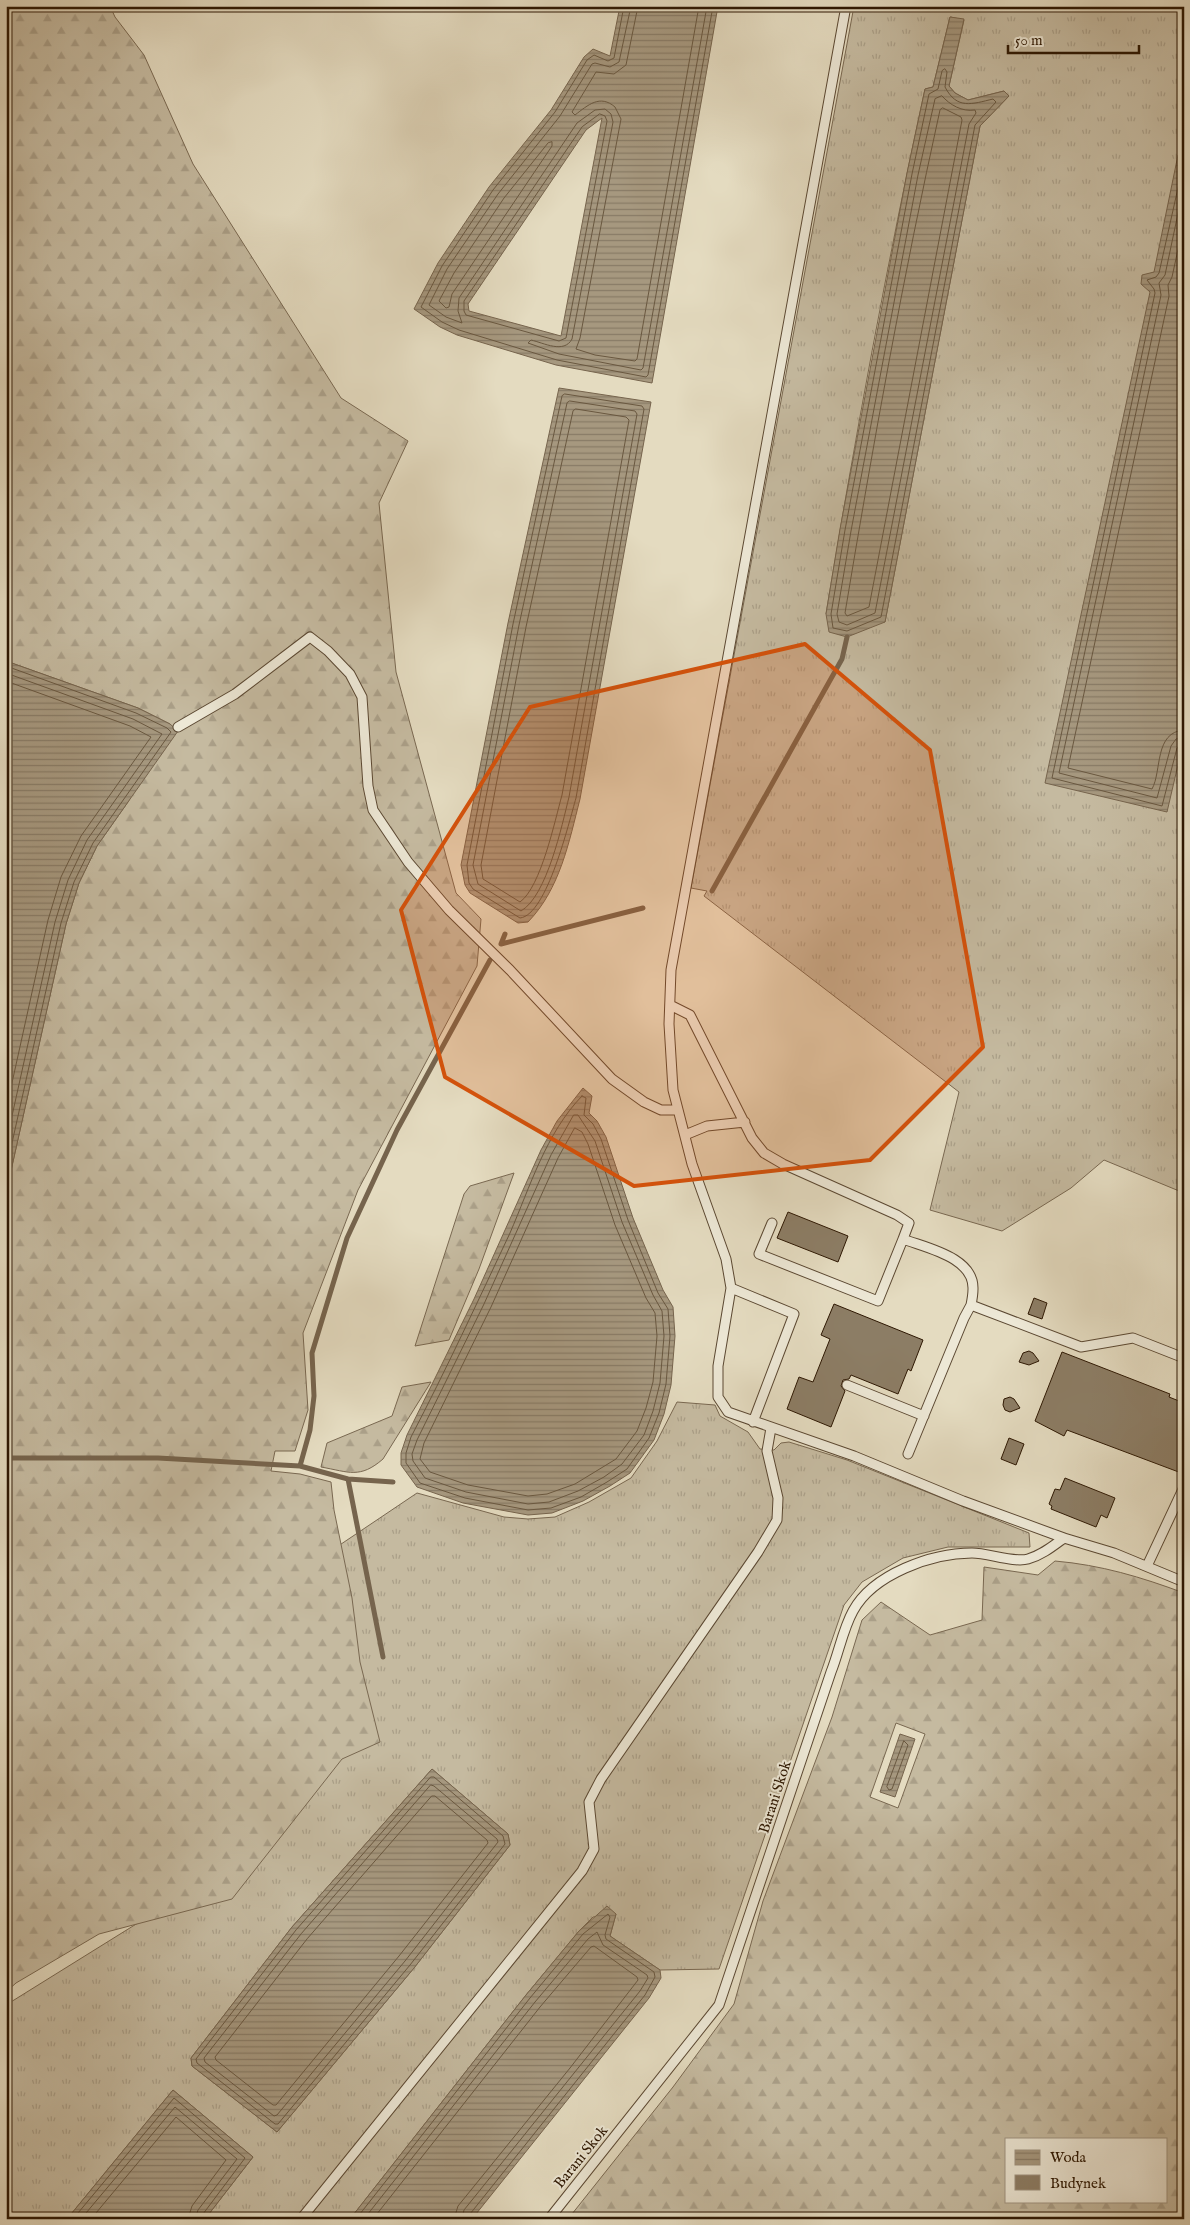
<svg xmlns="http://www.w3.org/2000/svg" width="1190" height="2225" font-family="'IM FELL English',serif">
<defs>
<pattern id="grass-tufts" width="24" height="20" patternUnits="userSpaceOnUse" patternTransform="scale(1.25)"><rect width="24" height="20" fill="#c5baa0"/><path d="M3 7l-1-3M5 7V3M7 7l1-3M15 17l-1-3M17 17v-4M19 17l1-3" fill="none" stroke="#aa9f88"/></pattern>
<pattern id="forest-firs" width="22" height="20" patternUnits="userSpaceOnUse" patternTransform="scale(1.25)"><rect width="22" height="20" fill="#c5baa0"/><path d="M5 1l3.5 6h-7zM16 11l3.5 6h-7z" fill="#aa9f88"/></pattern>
<pattern id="water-rules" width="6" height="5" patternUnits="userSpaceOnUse" patternTransform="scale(1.25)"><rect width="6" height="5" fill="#a6987f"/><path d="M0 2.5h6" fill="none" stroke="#887b66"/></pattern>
</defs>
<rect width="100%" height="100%" fill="#e4dbc0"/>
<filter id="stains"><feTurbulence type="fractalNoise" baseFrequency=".004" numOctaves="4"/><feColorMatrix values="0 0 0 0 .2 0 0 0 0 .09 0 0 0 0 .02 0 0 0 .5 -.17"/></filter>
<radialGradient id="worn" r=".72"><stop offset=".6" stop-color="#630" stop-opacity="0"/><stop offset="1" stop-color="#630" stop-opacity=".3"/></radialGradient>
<!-- grass -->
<path fill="url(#grass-tufts)" stroke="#796851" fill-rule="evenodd" d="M 854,6 L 1184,6 L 1184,1193 L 1104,1160 L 1071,1188 L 1002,1231 L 930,1210 L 959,1092 L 704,896 L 707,891 L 691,888 ZM 950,17 L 964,20 L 949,86 L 955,93 L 968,100 L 1004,91 L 1009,96 L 980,126 L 885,622 L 826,614 C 855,438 887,263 925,89 L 933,87 Z
M 677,1402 L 715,1405 L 720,1416 L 748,1432 L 760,1449 L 774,1450 L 781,1443 L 789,1442 L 847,1460 L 1029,1533 L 1030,1547 L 948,1547 L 903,1558 L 862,1582 L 844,1605 L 719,1969 L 660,1970 L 610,1936 L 616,1914 L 593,1917 L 579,1931 L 526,1995 L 350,2219 L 205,2219 L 253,2157 L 173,2090 L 67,2219 L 6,2219 L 6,2005 L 170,1903 L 194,1643 L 417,1493 L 504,1517 L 528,1519 L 555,1517 L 589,1502 L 631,1478 L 657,1441 ZM 432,1769 L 508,1834 L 510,1845 L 414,1968 L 277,2132 L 192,2066 L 191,2058 L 292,1927 Z"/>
<!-- forest -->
<path fill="url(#forest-firs)" stroke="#796851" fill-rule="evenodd" d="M 6,6 L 110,6 L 115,17 L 144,55 L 193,164 L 341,398 L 408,441 L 379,503 L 396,672 L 456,893 L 481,919 L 477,966 L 358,1190 L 303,1333 L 308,1410 L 295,1451 L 275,1451 L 271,1471 L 300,1474 L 331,1482 L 334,1510 L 352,1598 L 360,1662 L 380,1742 L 342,1759 L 232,1899 L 99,1934 L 16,1983 L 6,1992 L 6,1193 L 66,924 L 79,883 L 97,846 L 128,802 L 170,724 L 138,708 L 6,661 Z
M 514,1173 L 479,1269 L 449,1340 L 415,1346 L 464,1194 L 470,1186 Z
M 431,1382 L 383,1459 C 360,1479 349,1472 321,1467 L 327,1443 L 392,1416 L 402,1387 Z
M 1055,1561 C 1101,1565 1141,1577 1184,1593 L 1184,2219 L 568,2219 L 673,2087 L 734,2004 L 763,1901 L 832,1717 L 862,1620 L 881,1602 L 930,1635 L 982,1620 L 984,1567 L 1038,1575 ZM 896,1723 L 925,1734 L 898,1808 L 870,1797 ZM 1006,2139 L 1166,2139 L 1166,2201 L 1006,2201 Z"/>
<!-- water -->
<path fill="url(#water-rules)" stroke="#76644d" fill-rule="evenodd" d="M 620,6 L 718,6 L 652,383 L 556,365 L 457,335 L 440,327 L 414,309 L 438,263 L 489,187 L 551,110 L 584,57 L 593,49 L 610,56 ZM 602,118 L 561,336 L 469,311 L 468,304 L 586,130 Z
M 950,17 L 964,19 L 949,86 L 955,93 L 968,100 L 1004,91 L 1009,96 L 980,126 L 885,622 L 847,637 L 829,632 L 826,614 L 840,529 L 907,173 L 925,89 L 933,87 Z
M 1178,155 L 1184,156 L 1184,739 L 1167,812 L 1045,783 L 1150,292 L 1141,284 L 1142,275 L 1154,272 Z
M 559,388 L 651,402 L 580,799 C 569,842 560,889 528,922 L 518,923 L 470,893 L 465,885 L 461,865 L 508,623 Z
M 6,661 L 138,708 L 170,724 L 178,731 L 97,846 L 79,883 L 66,924 L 6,1193 Z
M 583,1088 L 592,1096 L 589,1113 L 597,1121 L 606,1137 L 633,1218 L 663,1290 L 673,1307 L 675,1336 L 671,1385 L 664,1414 L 654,1440 L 630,1473 L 610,1486 L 583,1501 L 552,1513 L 528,1515 L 463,1503 L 417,1487 L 401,1465 L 401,1453 L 407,1435 L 474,1299 L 541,1150 L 557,1121 Z
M 900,1734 L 915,1739 L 895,1797 L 880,1792 Z
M 432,1769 L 508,1834 L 510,1845 L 414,1968 L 277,2132 L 192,2066 L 191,2058 L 292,1927 Z
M 607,1906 L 616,1914 L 610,1936 L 660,1970 L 661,1978 L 649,1998 L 472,2219 L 350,2219 L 526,1995 L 579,1931 Z
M 173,2090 L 253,2157 L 205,2219 L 67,2219 Z"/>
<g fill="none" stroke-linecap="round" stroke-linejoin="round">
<!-- shore -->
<path stroke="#6a5840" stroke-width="1" d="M 624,6 L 614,58 L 608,61 L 594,55 L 587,60 L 555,112 L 493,190 L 442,266 L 421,307 L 442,322 L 459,330 L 557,360 L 646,377 L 648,375 L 713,6
M 631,6 L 619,62 L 610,67 L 595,63 L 592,64 L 560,116 L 498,194 L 447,269 L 429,305 L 446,317 L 462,323 L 458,311 L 459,298 L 577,123 L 595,110 L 605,109 L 611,114 L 613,122 L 572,339 C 564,354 544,343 531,340 L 528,343 L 559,354 L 641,370 L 643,368 L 707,6
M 638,6 L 626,65 L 614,74 L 596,72 L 572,112 L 575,115 C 588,105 600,94 615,107 L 621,119 L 580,338 L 576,349 L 595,355 L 635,361 L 637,359 L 699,6
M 945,69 L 947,72 L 945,87 C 957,110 972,104 993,99 L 996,102 L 975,125 L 881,617 L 847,631 L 833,628 L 831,614 L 845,530 L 912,174 L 929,94 L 938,89 L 942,71 Z
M 942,96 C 950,105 962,112 975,110 L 976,113 L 969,124 L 875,613 L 847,625 L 839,622 L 837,614 L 851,531 L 918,175 L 935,99 Z
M 943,108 L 961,117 L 962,120 L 869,607 L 847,616 L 845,613 C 873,445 903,277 940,110 Z
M 600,114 L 605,116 L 607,121 L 566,338 L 559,341 L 466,315 L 464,311 L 464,301 L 582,127 Z
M 552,142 L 552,146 L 452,294 L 449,307 L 446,308 L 439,301 L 454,273 L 504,198 L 548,143 Z
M 1184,161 L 1159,273 L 1156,277 L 1147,280 L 1154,289 L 1155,293 L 1052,778 L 1162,806 L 1177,748 L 1184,744
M 1184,185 L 1165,275 L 1159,283 L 1161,295 L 1059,773 L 1157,798 L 1171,746 L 1176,739 L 1184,738
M 1184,222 L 1172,277 L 1168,285 L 1169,296 L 1068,768 L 1152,789 C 1162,771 1154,732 1184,730
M 565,394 L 642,406 L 644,409 L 576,798 C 569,822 547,915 520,918 L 473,889 L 469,883 L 467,865 L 513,624 L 562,396 Z
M 570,401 L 635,411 L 637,414 L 569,797 C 562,825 547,896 521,911 L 478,884 L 473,865 L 519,625 L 567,403 Z
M 576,409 L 626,417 L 629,420 L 562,795 C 555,820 541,887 520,902 L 483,879 L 481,865 L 526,627 L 573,411 Z
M 6,666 L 136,713 L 167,728 L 171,732 L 93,843 L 74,882 L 61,923 L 6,1170
M 6,673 L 133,719 L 162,734 L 87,840 L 68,880 L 55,922 L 6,1143
M 6,681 L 130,726 L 151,737 L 81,836 L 61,877 L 48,920 L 6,1110
M 582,1096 L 586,1098 L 584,1115 L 593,1124 L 601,1139 L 628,1220 L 658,1293 L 668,1309 L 670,1336 L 666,1384 L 659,1413 L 649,1438 L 627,1469 L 607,1482 L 581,1497 L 551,1508 L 528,1510 L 465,1498 L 420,1483 L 406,1463 L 406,1453 L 411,1437 C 446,1370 478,1301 510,1233 C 530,1187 546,1133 582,1096 Z
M 574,1115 L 578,1115 L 595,1141 L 622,1222 L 653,1295 L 662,1311 L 664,1336 L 660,1383 L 653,1411 L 644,1435 L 622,1464 L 604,1477 L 578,1491 L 549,1502 L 528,1504 L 466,1492 L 425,1478 L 413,1461 L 412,1454 L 417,1440 L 484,1304 L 551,1155 Z
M 575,1128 L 582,1132 L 588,1144 L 615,1225 L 646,1298 L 655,1313 L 657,1336 L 653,1382 L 646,1408 L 637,1431 L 616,1459 L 575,1484 L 547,1494 L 528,1496 L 468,1485 L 430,1472 L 420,1459 L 424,1443 L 491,1307 L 558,1158 Z
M 904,1741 L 908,1745 L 892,1789 L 889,1790 L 887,1787 Z
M 431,1777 L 434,1777 L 503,1836 L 505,1844 L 410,1965 L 278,2124 L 275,2124 L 197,2063 L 196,2059 L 296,1930 Z
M 431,1785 L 434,1786 L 497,1839 L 498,1842 L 405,1961 L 277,2115 L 274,2116 L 205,2062 L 204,2058 L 301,1934 Z
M 432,1796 L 435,1796 L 487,1840 L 488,1843 L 399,1956 L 276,2105 L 273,2105 L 216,2060 L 215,2057 L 307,1939 Z
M 73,2219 L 174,2098 L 245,2158 L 203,2214 L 202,2219
M 81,2219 L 175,2107 L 237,2159 L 198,2210 L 195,2219
M 91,2219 L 176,2117 L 226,2160 L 192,2206 L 188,2219
M 356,2219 L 530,1998 L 583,1934 L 608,1914 L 610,1917 L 605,1935 L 606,1939 L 654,1972 L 655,1977 L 645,1995 L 470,2214 L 468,2219
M 364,2219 L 535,2002 L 588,1939 L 597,1932 L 603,1945 L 647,1975 L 648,1978 L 640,1991 L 464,2210 L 462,2219
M 373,2219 L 540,2007 L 591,1947 L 594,1946 L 637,1977 L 638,1980 L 570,2068 L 458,2206 L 454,2219"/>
<!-- stream -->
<path stroke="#76644d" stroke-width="5" d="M 712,891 L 842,659 L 847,637
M 501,944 L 643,908
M 501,944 L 505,934
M 6,1458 L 158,1458 L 300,1466 L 348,1479 L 393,1482
M 300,1466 L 310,1430 L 314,1396 L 312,1353 L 347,1238 L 397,1130 L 490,960
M 348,1479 L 383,1657"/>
</g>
<!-- building -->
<path fill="#8c7d65" stroke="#2d1702" d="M 788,1212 L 848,1236 L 838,1262 L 777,1238 Z
M 1034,1298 L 1047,1303 L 1042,1319 L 1028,1314 Z
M 834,1304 L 923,1340 L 911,1371 L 908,1369 L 898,1394 L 851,1375 L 849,1379 L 843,1380 L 841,1386 L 845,1391 L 831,1427 L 787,1409 L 799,1377 L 813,1382 L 830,1339 L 821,1335 Z
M 1029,1351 L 1033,1353 L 1039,1361 L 1029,1365 L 1019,1362 L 1023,1353 Z
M 1062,1352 L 1170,1394 L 1169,1397 L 1184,1403 L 1184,1474 L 1067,1430 L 1064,1436 L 1035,1421 Z
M 1010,1397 L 1014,1399 L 1020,1408 L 1010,1412 L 1005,1410 L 1003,1405 L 1004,1399 Z
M 1009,1438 L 1024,1444 L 1016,1465 L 1001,1459 Z
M 1065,1478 L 1115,1498 L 1107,1518 L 1101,1515 L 1096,1527 L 1051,1509 L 1052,1506 L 1049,1504 L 1055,1489 L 1060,1490 Z"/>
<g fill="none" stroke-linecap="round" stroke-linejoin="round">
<defs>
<path id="lane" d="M 846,6 L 671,970 L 669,1024 L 673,1090 L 692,1164 L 726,1259 L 731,1288 L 718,1366 L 718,1397 L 728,1412 L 854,1456 L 963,1501 L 1064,1538
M 178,727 L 235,694 L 310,637 L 328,651 L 350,674 L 362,697 L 368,786 L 373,810 L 408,862 L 449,910 L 510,970 L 612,1079 L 644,1102 L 661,1110 L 678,1110
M 670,1005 L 690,1015 L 752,1138 L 764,1153 L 783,1164 L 897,1215 L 909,1223 L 903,1239
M 685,1135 L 707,1126 L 745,1122
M 772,1223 L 759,1254 L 878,1301 L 903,1239 C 926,1248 974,1257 973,1289 C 973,1294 972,1300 971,1305 L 1081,1347 L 1133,1338 L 1184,1358
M 731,1288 L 794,1314 L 753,1422
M 847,1385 L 924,1416
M 908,1454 L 964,1318 L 971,1305
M 1147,1566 L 1184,1487
M 301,2219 L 582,1871 L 594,1849 L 589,1802 L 601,1779 L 758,1552 L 777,1520 L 778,1498 L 767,1451 L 771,1428
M 549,2219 L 719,2005 L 831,1672 C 839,1652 843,1629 853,1611 C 873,1574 932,1553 972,1553 C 988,1553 1014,1563 1028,1559 C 1042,1555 1053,1546 1064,1538 L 1114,1553 L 1184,1582"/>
</defs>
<!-- lane casing -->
<use href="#lane" stroke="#5b4832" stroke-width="11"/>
<!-- lane -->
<use href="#lane" stroke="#ede8d6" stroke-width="9"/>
</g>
<!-- marked area -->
<path fill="#d5520b" fill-opacity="0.2" stroke="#d5520b" stroke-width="4" stroke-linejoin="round" d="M 805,644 L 930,750 L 983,1047 L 870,1160 L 634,1186 L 445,1077 L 401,910 L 530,707 Z"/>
<g text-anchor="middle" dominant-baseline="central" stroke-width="4" stroke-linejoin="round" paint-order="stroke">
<!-- street labels -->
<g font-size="15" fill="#2d1702" stroke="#ede8d6">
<text transform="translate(775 1797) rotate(-72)">Barani Skok</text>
<text transform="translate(581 2157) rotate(-51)">Barani Skok</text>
</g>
</g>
<!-- margin -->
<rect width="1190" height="2225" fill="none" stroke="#e4dbc0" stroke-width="25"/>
<rect x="8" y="8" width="1175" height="2210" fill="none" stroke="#2d1702" stroke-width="2.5"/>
<rect x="12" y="12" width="1165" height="2200" fill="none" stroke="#2d1702"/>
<!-- legend -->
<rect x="1005" y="2138" width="162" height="65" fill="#ede8d6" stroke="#a09481"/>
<rect x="1015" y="2150" width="25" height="15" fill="url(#water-rules)" stroke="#a09481"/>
<text x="1050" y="2162" font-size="15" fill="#2d1702">Woda</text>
<rect x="1015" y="2175" width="25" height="15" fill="#8c7d65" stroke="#a09481"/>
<text x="1050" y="2188" font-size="15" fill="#2d1702">Budynek</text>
<!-- scale -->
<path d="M1008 45v8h131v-8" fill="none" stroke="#2d1702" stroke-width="2.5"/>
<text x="1015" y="45" font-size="15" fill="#2d1702" stroke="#ede8d6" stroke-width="4" paint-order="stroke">50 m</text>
<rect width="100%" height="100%" filter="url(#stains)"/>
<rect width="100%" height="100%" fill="url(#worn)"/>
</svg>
